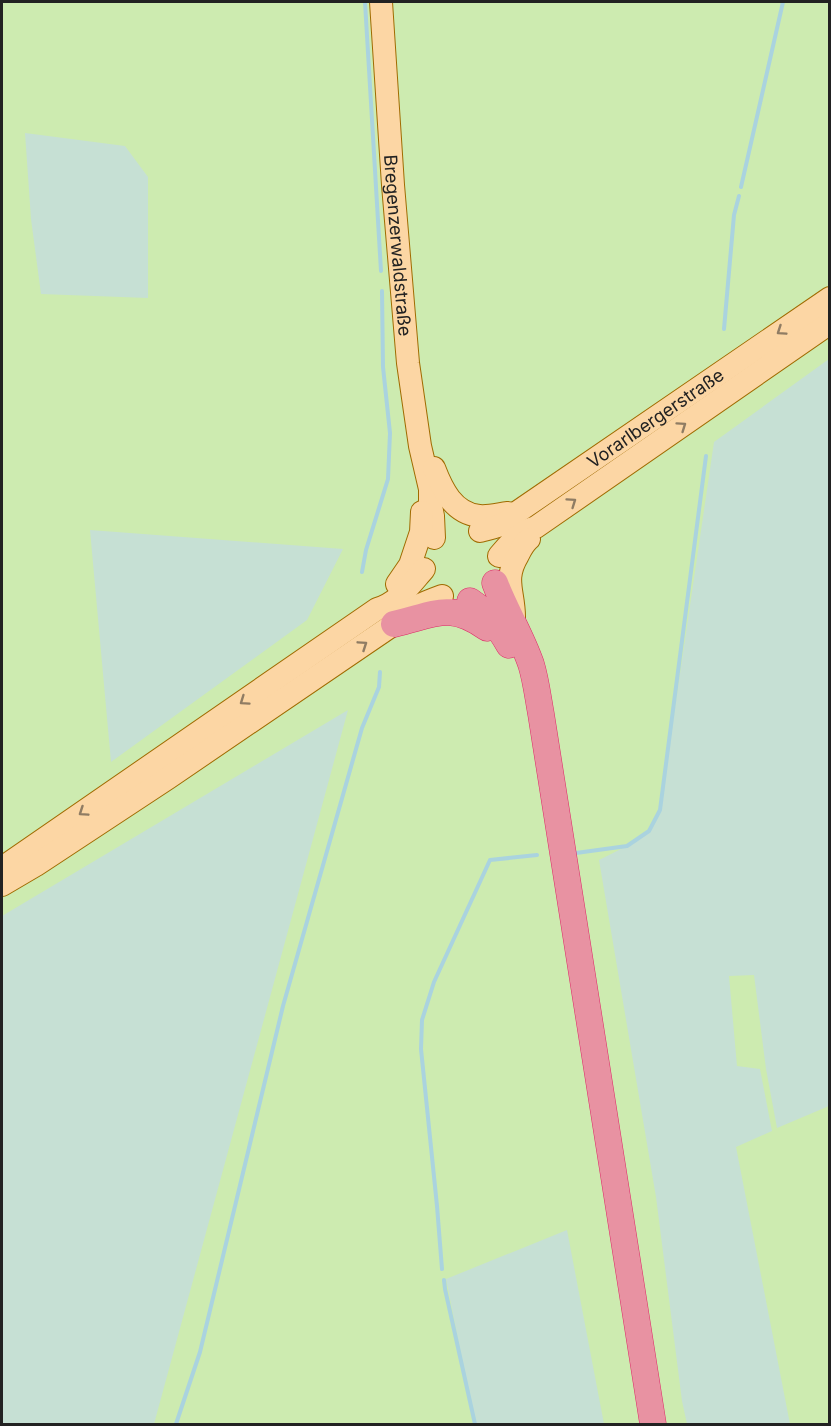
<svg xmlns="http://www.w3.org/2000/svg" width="831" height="1426" font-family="Inter,sans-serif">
<rect width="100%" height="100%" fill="#f2efe9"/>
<!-- grass -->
<path fill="#cdebb0" d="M 2,2 L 829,2 L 829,1424 L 2,1424 Z"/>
<!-- wetland -->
<path fill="#c6e0d4" d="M 25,133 L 125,146 L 148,177 L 148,298 L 41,294 L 31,219 Z
M 829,359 L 829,1106 L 777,1128 L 766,1069 L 754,975 L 729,976 L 737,1066 L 760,1069 L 772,1131 L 736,1147 L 790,1424 L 687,1424 L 682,1401 L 656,1197 L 599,860 L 627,846 L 649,831 L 660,810 L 714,442 Z
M 90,530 L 343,549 L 307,620 L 111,762 Z
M 348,710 L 154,1424 L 2,1424 L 2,916 Z
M 567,1230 L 604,1424 L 475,1424 L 446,1279 Z"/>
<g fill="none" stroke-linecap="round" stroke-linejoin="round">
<!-- stream -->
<path stroke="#aad3df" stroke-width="4" d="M 365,2 L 381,271
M 741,187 L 783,2
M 724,329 L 734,215 L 739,196
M 362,572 L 366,550 L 388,479 L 390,433 L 383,367 L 382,291
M 576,853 L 627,846 L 649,831 L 660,810 L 706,456
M 442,1269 L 437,1206 L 421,1049 L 422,1020 L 434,982 L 490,860 L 537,855
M 444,1280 L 445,1289 L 475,1424
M 176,1424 L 200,1352 L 283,1006 L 362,728 L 379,687 L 380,672"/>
<defs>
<g id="major">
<path id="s1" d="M 381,2 L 393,185 L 408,363 L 420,446 L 430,489 L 430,501 L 433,516 L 434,538"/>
<path d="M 434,468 C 442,489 453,513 479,516 C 489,517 499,514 508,513"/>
<path id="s2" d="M 480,531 C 494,527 507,526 516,513 L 830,298"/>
<path d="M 499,556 C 511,542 519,532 536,527 L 830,323"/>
<path d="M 397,584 L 410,565 L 421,532 L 422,512"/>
<path d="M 514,617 C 514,591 503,580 518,555 C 521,549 524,543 529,539"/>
<path d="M 2,868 L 377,609 C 398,603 410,585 424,569"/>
<path d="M 2,885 L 36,865 L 168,778 L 394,624 C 407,609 423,603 442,596"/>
</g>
<path id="highway" d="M 495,583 C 505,610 521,635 531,664 C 536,680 538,698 541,714 L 653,1424
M 470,601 C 487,612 499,627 509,645
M 394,624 C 434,615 449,601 487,628"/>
</defs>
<!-- major casing -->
<use href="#major" stroke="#a06b00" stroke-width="24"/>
<!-- highway casing -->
<use href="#highway" stroke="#dc2a67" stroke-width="27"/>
<!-- major -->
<use href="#major" stroke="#fcd6a4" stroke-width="22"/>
<!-- highway -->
<use href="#highway" stroke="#e892a2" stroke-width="26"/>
</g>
<!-- one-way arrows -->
<defs><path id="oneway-chevron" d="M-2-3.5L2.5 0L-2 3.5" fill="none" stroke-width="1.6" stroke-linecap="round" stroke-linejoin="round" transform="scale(1.5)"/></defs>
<g stroke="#8f7c63">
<use href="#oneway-chevron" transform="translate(781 331) rotate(146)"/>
<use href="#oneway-chevron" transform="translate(682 426) rotate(-35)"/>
<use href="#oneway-chevron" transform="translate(572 502) rotate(-35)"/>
<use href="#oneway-chevron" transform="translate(363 645) rotate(-34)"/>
<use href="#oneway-chevron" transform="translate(244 701) rotate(145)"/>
<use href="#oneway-chevron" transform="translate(83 812) rotate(146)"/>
</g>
<g text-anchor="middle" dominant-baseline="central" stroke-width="6" stroke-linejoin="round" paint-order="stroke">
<!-- street labels -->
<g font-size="18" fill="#222" stroke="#fff">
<text stroke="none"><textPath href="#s1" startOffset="244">Bregenzerwaldstraße</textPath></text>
<text stroke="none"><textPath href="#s2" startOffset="210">Vorarlbergerstraße</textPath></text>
</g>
</g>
<!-- border -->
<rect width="831" height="1426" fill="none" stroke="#222222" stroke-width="6"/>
</svg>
